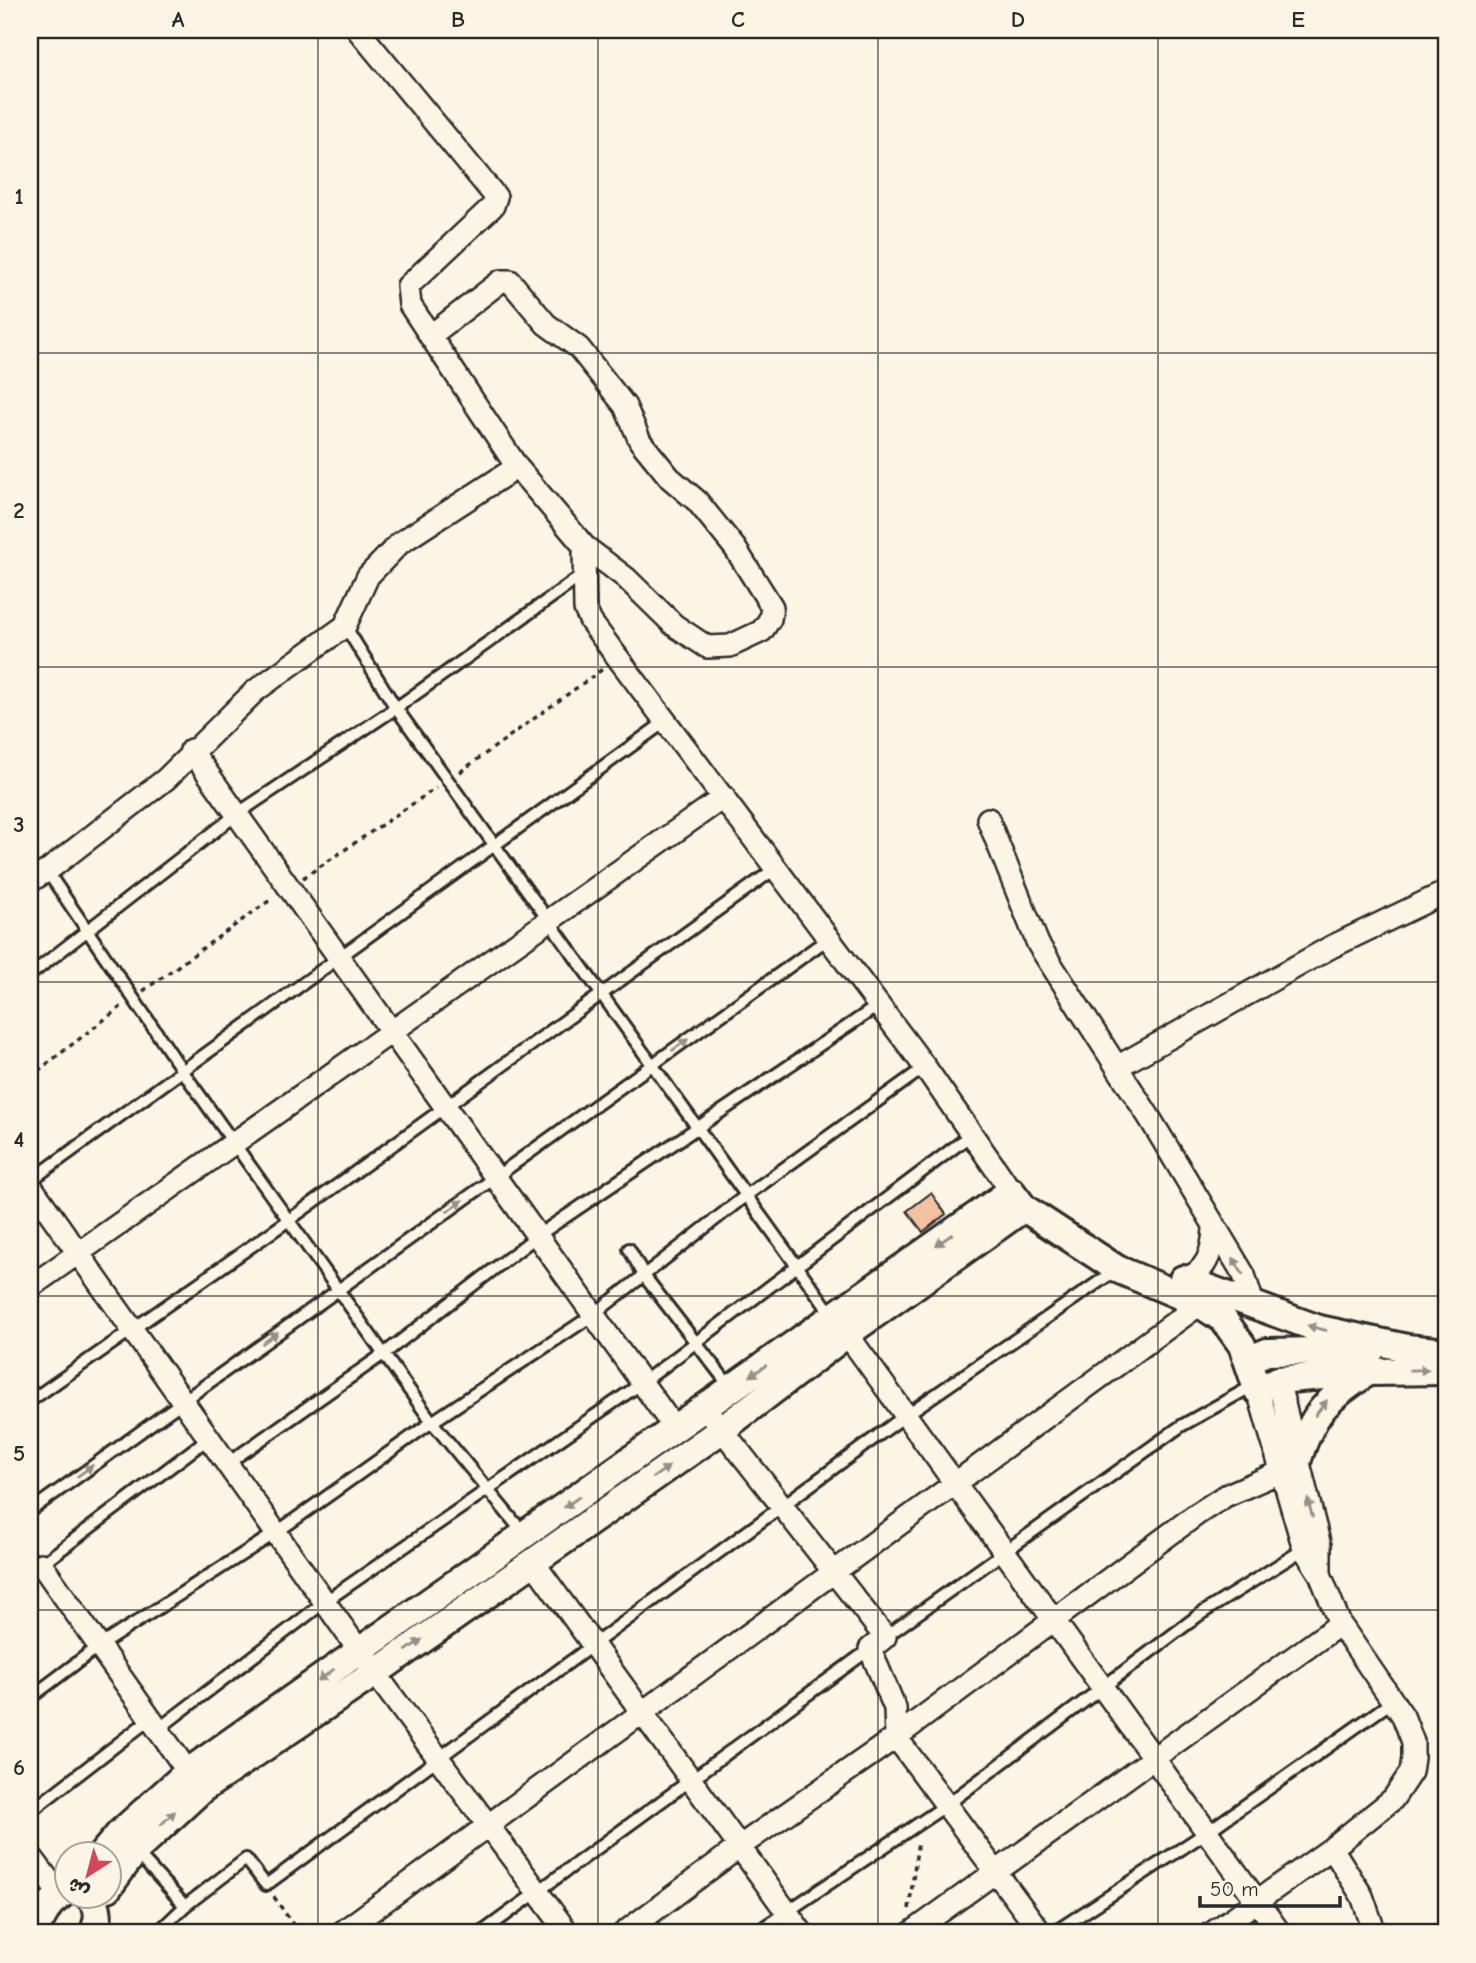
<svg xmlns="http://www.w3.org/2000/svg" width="1476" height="1963" font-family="'Comic Neue','Playpen Sans Arabic',sans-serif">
<rect width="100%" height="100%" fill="#fcf5e5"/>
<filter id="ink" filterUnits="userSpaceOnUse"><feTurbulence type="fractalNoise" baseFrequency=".0143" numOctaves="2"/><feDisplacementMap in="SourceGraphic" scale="14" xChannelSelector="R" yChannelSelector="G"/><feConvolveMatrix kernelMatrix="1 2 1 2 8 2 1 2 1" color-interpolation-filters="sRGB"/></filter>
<g filter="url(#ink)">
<!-- building -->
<path fill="#f2c2a2" stroke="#2b2b2b" stroke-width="2" d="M 931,1193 L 946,1214 L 923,1232 L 907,1211 Z"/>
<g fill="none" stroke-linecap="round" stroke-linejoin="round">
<defs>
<path id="service" d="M 345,626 L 396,708 L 832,1315
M 47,871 L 184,1073 L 432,1422 L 525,1535
M 30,975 L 237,814 L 396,708 L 584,574
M 30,1181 L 666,721
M 629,1249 L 645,1277 L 731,1388
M 30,1401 L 289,1220 L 776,868
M 228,1463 L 385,1353 L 537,1236 L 879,1005
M 30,1511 L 829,938
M 30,1573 L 210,1437
M 885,1637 L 1181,1426 L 1256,1384
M 30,1698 L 99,1646 L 277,1532 L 432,1422 L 593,1315 L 744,1197 L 925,1067
M 157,1730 L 326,1601 L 642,1383 L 972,1134
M 30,1812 L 150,1719
M 135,1851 L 185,1906
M 157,1933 L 185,1906 L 246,1859 L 266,1885 L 906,1415 L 1116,1270
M 481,1933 L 870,1649
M 755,1933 L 945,1806 L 1199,1615 L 1304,1549
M 1053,1933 L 1207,1832 L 1393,1701"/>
<path id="minor" d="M 358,30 L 496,197 L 493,206 L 408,286 L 410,305 L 517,467 L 584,546 L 585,609 L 591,622 L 925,1067 L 1011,1191
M 430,336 L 501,281 L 510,281 L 546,324 L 579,348 L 625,406 L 640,441 L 670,478 L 697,501 L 735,548 L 772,607 L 770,619 L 762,631 L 730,646 L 707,647 L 674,625 L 626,578 L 584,546
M 191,750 L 675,1429
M 988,819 L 1038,944 L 1149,1117 L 1232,1255 L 1244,1275 L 1254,1307
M 30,881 L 47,871 L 166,779 L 255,691 L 345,626 L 368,576 L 400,543 L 517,467
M 1117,1067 L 1331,947 L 1446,892
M 30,1185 L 375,1673 L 568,1933
M 1183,1279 C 1207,1273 1213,1251 1214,1228
M 30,1287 L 724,797
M 847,1334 L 1280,1933
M 1278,1380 L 1320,1546 L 1320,1574
M 705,1408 L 885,1637 L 870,1649 L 895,1708 L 896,1737 L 1041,1933
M 533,1562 L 802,1933
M 41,1564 L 188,1772
M 1332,1848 L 1362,1896 L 1375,1933
M 30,1855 L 60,1895
M 341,1933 L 1200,1304
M 624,1933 L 739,1847 L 896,1737 L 1197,1514 L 1225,1496 L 1280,1472
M 911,1933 L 1340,1624
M 1212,1933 L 1332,1848 L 1393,1799 L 1411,1772 L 1413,1758 L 1413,1742 L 1403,1716 L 1340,1624 L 1320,1574 L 1304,1549 L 1258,1391"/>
<path id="tertiary" d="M 1183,1279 L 1319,1329 L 1407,1348 L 1446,1352
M 1248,1360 L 1267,1352 L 1371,1350
M 1297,1462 C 1312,1415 1323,1402 1364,1375
M 102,1854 L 120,1833 L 188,1772 L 1011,1191 L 1024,1208 L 1117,1269 L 1200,1304 L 1223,1319 L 1242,1345 L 1258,1391 L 1278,1380 L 1368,1372 L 1446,1371
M 108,1888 L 135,1851 L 202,1789 L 375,1673 L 720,1431 L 847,1334 L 1024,1208
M 88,1896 C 101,1906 99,1920 93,1933
M 33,1933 L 50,1904 L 66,1891"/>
</defs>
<!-- service casing -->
<use href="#service" stroke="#2b2b2b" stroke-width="16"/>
<!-- minor casing -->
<use href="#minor" stroke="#2b2b2b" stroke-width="26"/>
<!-- tertiary casing -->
<use href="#tertiary" stroke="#2b2b2b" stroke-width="32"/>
<!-- path -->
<path stroke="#2b2b2b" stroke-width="3.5" stroke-dasharray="5 5" stroke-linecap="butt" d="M 460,772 L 604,668
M 303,878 L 436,788
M 143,991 L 273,898
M 30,1077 L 122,1006
M 274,1897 L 299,1933
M 909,1909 L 918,1841"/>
<!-- service -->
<use href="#service" stroke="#fcf5e5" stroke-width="10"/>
<!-- minor -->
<use href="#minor" stroke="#fcf5e5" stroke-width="21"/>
<!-- tertiary -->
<use href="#tertiary" stroke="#fcf5e5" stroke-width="26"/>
</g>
<!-- one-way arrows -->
<defs><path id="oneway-solid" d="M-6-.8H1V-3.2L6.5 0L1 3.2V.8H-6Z" transform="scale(1.75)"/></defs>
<g fill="#949088">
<use href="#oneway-solid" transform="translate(680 1045) rotate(-36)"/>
<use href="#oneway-solid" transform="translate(455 1206) rotate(-36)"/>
<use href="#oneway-solid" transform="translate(944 1240) rotate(145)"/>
<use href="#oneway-solid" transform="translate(1238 1266) rotate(-120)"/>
<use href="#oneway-solid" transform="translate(1317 1328) rotate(-165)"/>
<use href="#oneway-solid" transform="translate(270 1338) rotate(-36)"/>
<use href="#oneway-solid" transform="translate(1419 1370) rotate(-1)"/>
<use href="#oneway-solid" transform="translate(758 1371) rotate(145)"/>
<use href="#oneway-solid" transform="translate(1321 1408) rotate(-52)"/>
<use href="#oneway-solid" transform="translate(85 1471) rotate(-36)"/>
<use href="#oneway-solid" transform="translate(661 1472) rotate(-35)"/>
<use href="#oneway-solid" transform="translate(572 1502) rotate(145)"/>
<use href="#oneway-solid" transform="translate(1310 1508) rotate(-105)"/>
<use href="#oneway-solid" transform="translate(414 1645) rotate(-35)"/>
<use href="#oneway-solid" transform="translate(326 1675) rotate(144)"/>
<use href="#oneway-solid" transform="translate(168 1818) rotate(-43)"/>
</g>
</g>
<!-- grid -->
<path fill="none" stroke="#2b2b2b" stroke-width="2" stroke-opacity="0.55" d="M 318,30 L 318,1933M 598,30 L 598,1933M 878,30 L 878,1933M 1158,30 L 1158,1933M 30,353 L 1446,353M 30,667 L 1446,667M 30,982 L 1446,982M 30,1296 L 1446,1296M 30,1610 L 1446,1610"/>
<!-- margin -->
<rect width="1476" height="1963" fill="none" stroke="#fcf5e5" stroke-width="77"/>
<!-- north arrow -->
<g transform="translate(88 1875) rotate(216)"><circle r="33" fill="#fcf5e5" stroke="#a8a49b" stroke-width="2"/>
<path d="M0-5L12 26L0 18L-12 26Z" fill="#d1495b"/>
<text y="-10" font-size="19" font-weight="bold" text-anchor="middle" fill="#2b2b2b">ش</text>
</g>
<!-- scale -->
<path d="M1200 1896v10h140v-10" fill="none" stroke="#2b2b2b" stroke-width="3.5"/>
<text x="1210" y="1896" font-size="21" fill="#2b2b2b" stroke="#fcf5e5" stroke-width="5" paint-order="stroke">50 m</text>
<rect x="38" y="38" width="1400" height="1886" fill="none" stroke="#2b2b2b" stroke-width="2.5"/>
<g font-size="23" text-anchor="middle" font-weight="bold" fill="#2b2b2b">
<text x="178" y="27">A</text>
<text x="458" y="27">B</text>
<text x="738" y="27">C</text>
<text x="1018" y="27">D</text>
<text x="1298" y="27">E</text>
<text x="19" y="204">1</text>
<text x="19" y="518">2</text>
<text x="19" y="832">3</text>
<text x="19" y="1147">4</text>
<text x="19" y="1461">5</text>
<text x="19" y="1775">6</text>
</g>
</svg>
